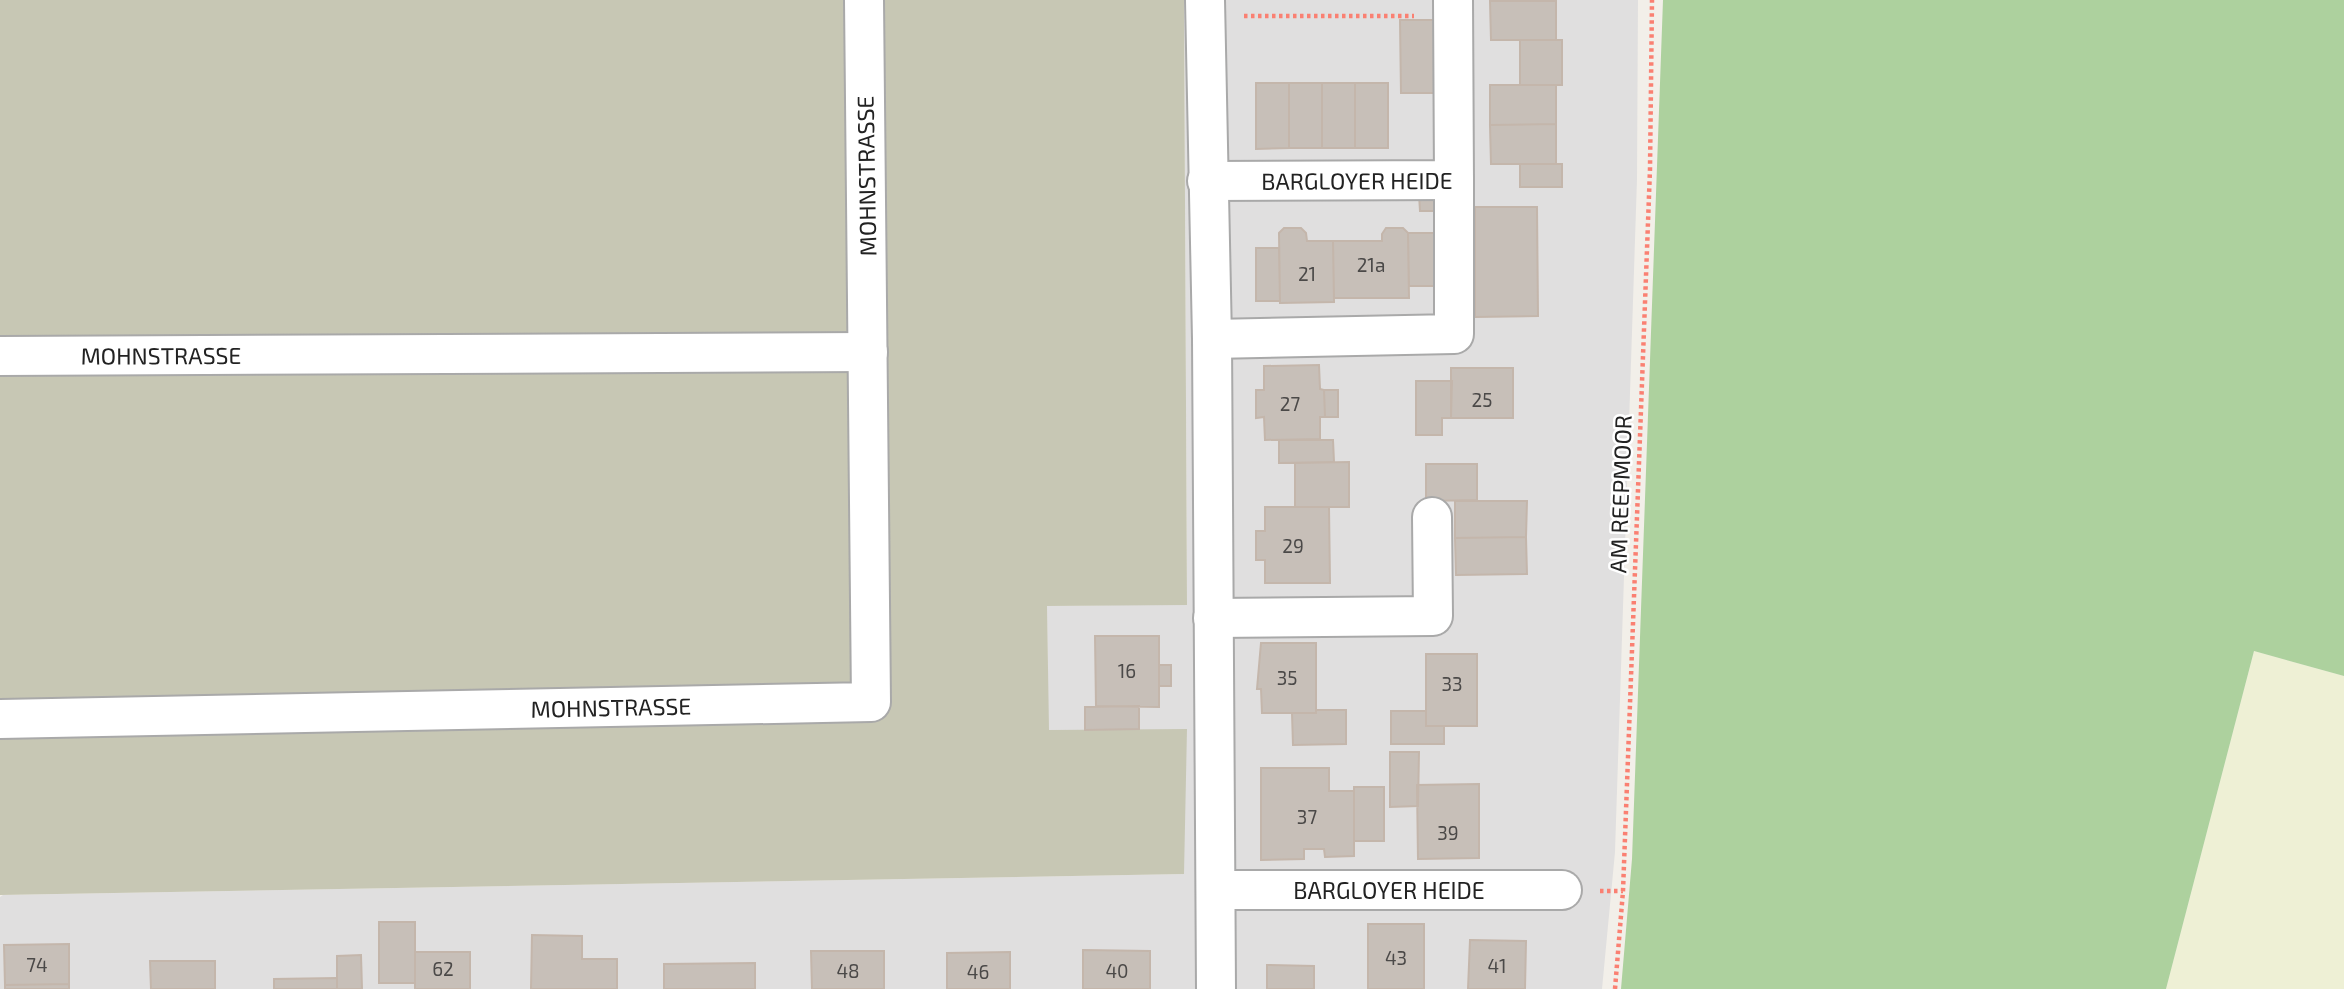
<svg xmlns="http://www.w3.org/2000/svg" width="2344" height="989" font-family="'Exo 2',sans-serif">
<rect width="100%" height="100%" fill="#f2efe9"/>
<!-- residential -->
<path fill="#e0dfdf" d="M 1184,0 L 1638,0 L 1637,179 L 1615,852 L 1602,989 L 0,989 L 0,897 L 3,895 L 1184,874 L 1048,730 L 1047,606 L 1187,604 Z"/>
<!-- construction -->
<path fill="#c7c7b4" d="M 0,0 L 1184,0 L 1187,605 L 1047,606 L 1049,730 L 1187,729 L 1184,874 L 0,895 Z"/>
<!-- farmland -->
<path fill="#eef0d5" d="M 2254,651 L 2344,676 L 2344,989 L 2166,989 Z"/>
<!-- forest -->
<path fill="#add19e" d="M 1663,0 L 2344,0 L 2344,676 L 2254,651 L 2166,989 L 1621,989 L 1632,859 Z"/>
<!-- building -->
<path fill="#c7bfb8" stroke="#c4b6ab" stroke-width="2" d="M 1490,1 L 1556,1 L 1556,40 L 1491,40 Z
M 1400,20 L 1434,20 L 1435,93 L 1401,93 Z
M 1520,40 L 1562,40 L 1562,85 L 1520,85 Z
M 1256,83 L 1289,83 L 1289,148 L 1256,149 Z
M 1289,83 L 1322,83 L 1322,148 L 1289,148 Z
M 1322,83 L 1355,83 L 1355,148 L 1322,148 Z
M 1355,83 L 1388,83 L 1388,148 L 1355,148 Z
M 1490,85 L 1556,85 L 1556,124 L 1490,125 Z
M 1556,124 L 1556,164 L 1491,164 L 1490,125 Z
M 1520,164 L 1562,164 L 1562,187 L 1520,187 Z
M 1419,194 L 1438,194 L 1438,211 L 1420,211 Z
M 1475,207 L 1537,207 L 1538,316 L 1475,317 Z
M 1284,228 L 1301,228 L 1306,233 L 1307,241 L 1333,241 L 1334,302 L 1280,303 L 1279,233 Z
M 1386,228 L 1403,228 L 1408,233 L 1409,298 L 1334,298 L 1333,241 L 1382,241 L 1382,234 Z
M 1408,233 L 1435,233 L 1435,286 L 1409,286 Z
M 1256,248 L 1279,248 L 1280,301 L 1256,301 Z
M 1319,365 L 1320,389 L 1324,390 L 1325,417 L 1320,417 L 1320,439 L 1265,440 L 1264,417 L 1256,418 L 1256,390 L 1264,390 L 1264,366 Z
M 1451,368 L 1513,368 L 1513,418 L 1451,418 Z
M 1416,381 L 1452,381 L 1451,418 L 1442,418 L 1442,435 L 1416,435 Z
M 1324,390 L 1338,390 L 1338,417 L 1325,417 Z
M 1279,440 L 1333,440 L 1334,462 L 1279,463 Z
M 1349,462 L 1349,507 L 1295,507 L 1295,463 Z
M 1426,464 L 1477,464 L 1477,500 L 1426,501 Z
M 1455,501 L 1527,501 L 1526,537 L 1455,538 Z
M 1265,507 L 1329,507 L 1330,583 L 1265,583 L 1265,560 L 1256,560 L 1256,531 L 1265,531 Z
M 1526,537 L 1527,574 L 1456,575 L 1455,538 Z
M 1095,636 L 1159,636 L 1159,707 L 1096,706 Z
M 1261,643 L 1316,643 L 1316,713 L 1262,713 L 1261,689 L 1257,689 Z
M 1426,654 L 1477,654 L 1477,726 L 1426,726 Z
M 1159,665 L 1171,665 L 1171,686 L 1159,686 Z
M 1139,706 L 1139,729 L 1085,730 L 1085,707 Z
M 1316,710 L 1346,710 L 1346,744 L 1293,745 L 1292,713 L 1316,713 Z
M 1391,711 L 1426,711 L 1426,726 L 1444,726 L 1444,744 L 1391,744 Z
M 1390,752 L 1419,752 L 1418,806 L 1390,807 Z
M 1261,768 L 1329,768 L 1329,791 L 1354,791 L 1354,856 L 1325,857 L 1324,849 L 1304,849 L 1304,859 L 1261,860 Z
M 1479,784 L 1479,858 L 1418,859 L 1417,785 Z
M 1354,787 L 1384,787 L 1384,841 L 1354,841 Z
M 379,922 L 415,922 L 415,983 L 379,983 Z
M 1368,924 L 1424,924 L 1424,989 L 1368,989 Z
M 532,935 L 582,936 L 582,959 L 617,959 L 617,989 L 531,989 Z
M 1470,940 L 1526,941 L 1525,989 L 1468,989 Z
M 69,944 L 69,984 L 5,985 L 4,945 Z
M 1083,950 L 1150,951 L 1150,989 L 1083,989 Z
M 811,951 L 884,951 L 884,989 L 812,989 Z
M 415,952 L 470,952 L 470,989 L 415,989 Z
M 1010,952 L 1010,989 L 947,989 L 947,953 Z
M 361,955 L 362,989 L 337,989 L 337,956 Z
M 150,961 L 215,961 L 215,989 L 151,989 Z
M 755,963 L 755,989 L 664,989 L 664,964 Z
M 1267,965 L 1314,966 L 1314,989 L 1267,989 Z
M 337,978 L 337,989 L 274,989 L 274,979 Z
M 69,984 L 69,989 L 5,989 L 5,985 Z"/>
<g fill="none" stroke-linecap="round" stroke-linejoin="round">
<defs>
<g id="minor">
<path d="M 1205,0 L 1212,339 L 1216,989"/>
<path id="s1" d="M 1207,181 L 1454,180 L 1453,0"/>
<path d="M 1212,339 L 1454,334 L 1454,180"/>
<path id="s2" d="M 0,356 L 868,352"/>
<path d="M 1213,618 L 1433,616 L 1432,517"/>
<path id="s3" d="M 0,719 L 871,702 L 864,0"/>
<path id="s4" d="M 1216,890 L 1562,890"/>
</g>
</defs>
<!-- minor casing -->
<use href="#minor" stroke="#a9a9a9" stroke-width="42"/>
<!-- path -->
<path stroke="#fa8072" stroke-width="4.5" stroke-dasharray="3.5 3.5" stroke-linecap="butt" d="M 1244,16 L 1414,16
M 1600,891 L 1623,891
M 1615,989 L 1623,891 L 1650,169 L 1652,0"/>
<!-- minor -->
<use href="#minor" stroke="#fff" stroke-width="38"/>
</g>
<g text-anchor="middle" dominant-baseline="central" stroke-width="5" stroke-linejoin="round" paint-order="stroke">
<!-- number labels -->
<g font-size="19" fill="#4b4948">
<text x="1371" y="264">21a</text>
<text x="1307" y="273">21</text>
<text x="1482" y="399">25</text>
<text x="1290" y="403">27</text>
<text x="1293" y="545">29</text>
<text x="1127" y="670">16</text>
<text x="1287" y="677">35</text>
<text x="1452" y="683">33</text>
<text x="1307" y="816">37</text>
<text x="1448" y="832">39</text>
<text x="1396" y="957">43</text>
<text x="37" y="964">74</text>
<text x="1497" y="965">41</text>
<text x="443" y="968">62</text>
<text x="848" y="970">48</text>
<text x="1117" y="970">40</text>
<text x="978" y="971">46</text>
</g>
<!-- street labels -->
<g font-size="23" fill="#222" stroke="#fff">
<text stroke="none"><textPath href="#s1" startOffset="150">BARGLOYER HEIDE</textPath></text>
<text transform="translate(866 176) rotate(-91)">MOHNSTRASSE</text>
<text stroke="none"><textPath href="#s2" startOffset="161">MOHNSTRASSE</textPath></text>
<text transform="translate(1620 494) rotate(-88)">AM REEPMOOR</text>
<text stroke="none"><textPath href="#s3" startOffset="611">MOHNSTRASSE</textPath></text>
<text stroke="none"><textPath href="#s4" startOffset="173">BARGLOYER HEIDE</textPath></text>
</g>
</g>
</svg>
